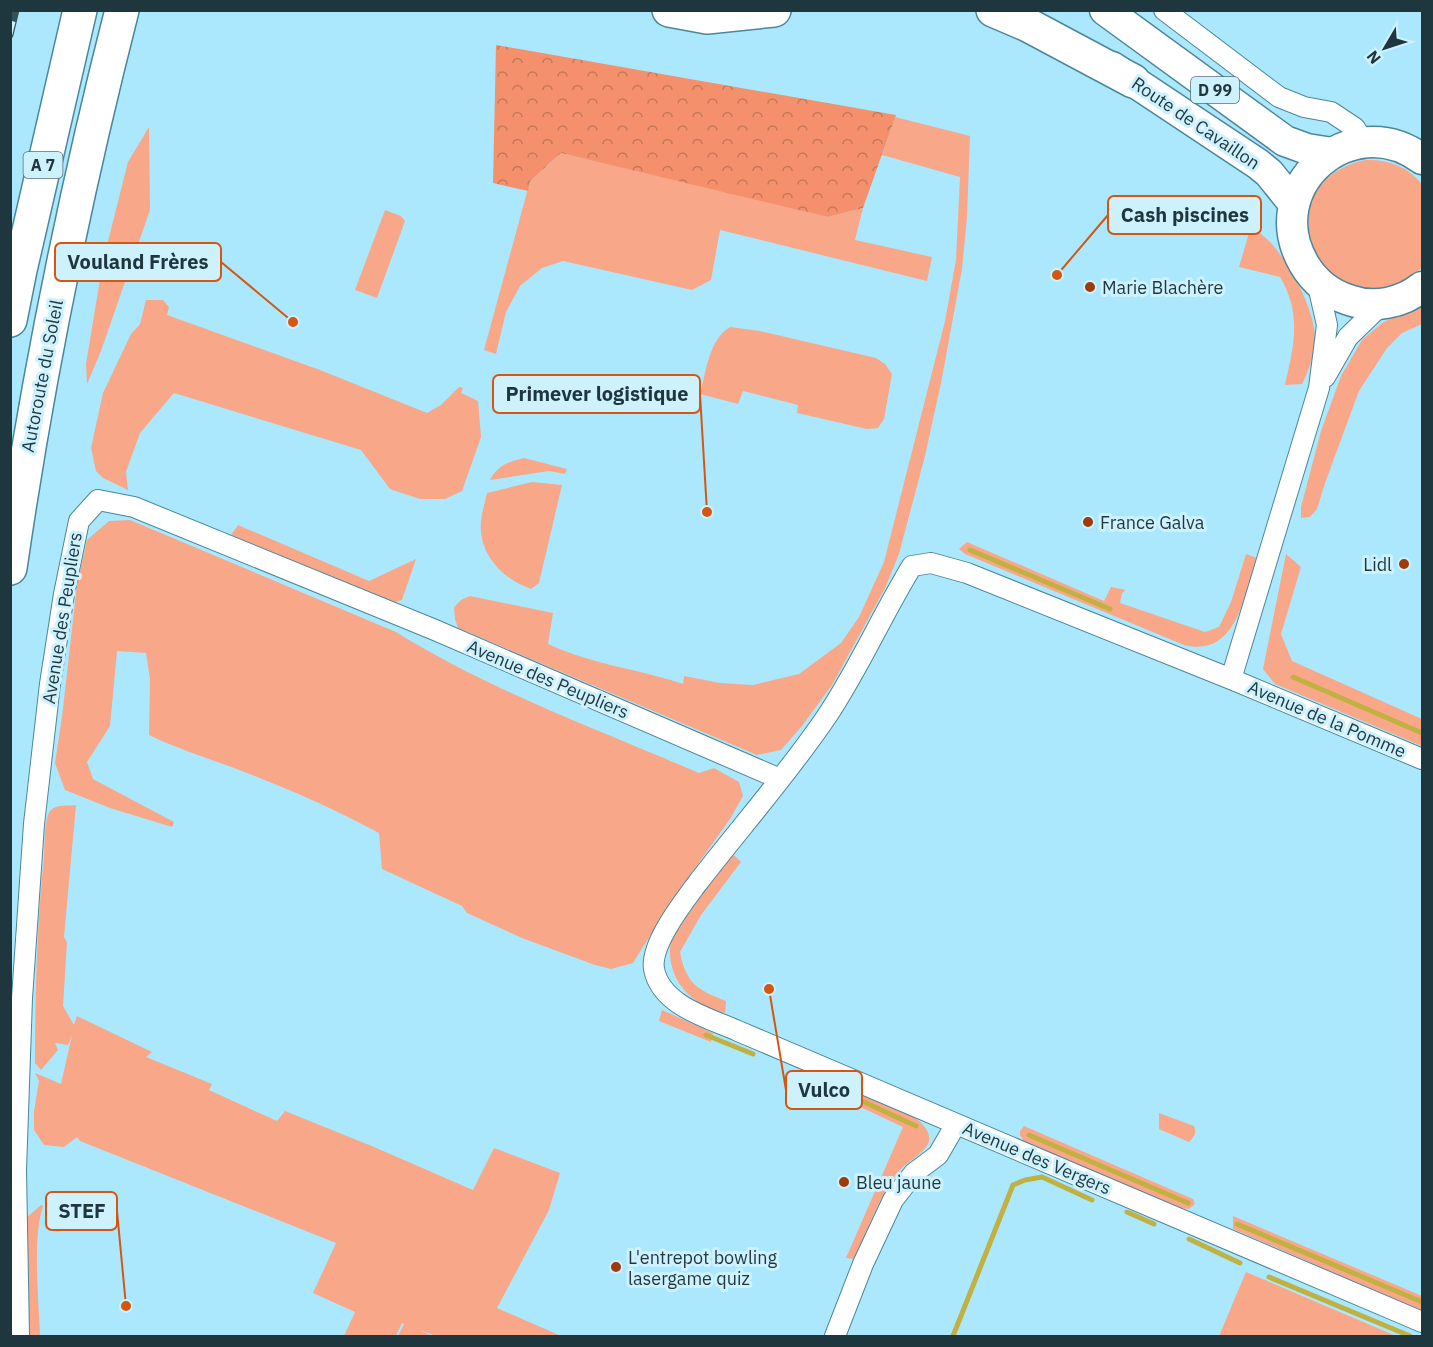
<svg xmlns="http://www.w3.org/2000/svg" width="1433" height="1347" font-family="'IBM Plex Sans',sans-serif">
<defs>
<pattern id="forest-crowns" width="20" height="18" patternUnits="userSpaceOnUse" patternTransform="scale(1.5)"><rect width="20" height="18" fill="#f4916c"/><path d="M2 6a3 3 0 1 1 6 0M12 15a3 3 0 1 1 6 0" fill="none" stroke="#c5775a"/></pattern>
</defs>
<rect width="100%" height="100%" fill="#abe8fd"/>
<!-- grass -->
<path fill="#f9a789" d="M 895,117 L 970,136 L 967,217 L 962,269 L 941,383 L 925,456 L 899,554 L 885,588 L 832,685 L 802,726 L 781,750 L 757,755 L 458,628 L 455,619 L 454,607 L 461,600 L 470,596 L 553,613 L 548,644 C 590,664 639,669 683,684 L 684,676 L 720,683 L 753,685 L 799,674 L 841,643 L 859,617 L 884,562 L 945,321 L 956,260 L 960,177 L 882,155 Z
M 149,127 L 150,210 L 101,351 L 87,384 L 86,364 L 103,261 L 128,162 Z
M 561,153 L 675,179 L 828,217 L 863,208 L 855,240 L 932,257 L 927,281 L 720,230 L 711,280 L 692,290 L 563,261 L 542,268 L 520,286 L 506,312 L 496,354 L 484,350 L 530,181 Z
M 1365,160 C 1388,159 1407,166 1422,184 L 1422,267 C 1396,297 1347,297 1321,265 C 1318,261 1316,254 1314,249 C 1296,206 1321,169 1365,160 Z
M 385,210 L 401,216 L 405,221 L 377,298 L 355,290 Z
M 1251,226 C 1257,231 1264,236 1269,241 C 1290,263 1318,314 1315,345 C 1313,358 1308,372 1302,384 L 1285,385 C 1294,345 1302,314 1280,277 L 1239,267 Z
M 146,300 L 163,300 L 169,307 L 167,315 L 320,370 L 427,413 L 441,405 L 459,387 L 463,388 L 461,393 L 478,401 L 481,437 L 462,491 L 445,499 L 420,499 L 390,489 L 361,450 L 174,393 L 140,433 L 126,472 L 128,490 L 103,478 L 96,471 L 91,448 L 103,393 L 131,334 L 140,324 Z
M 1422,303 L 1422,324 L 1402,333 L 1387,348 L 1359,391 L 1325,483 L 1317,509 L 1310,517 L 1301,518 L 1301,507 L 1321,431 L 1341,376 L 1362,340 L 1382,323 Z
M 730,327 L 760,331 L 876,358 L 885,364 L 892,374 L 884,419 L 878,428 L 867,429 L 797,413 L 798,405 L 743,391 L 738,404 L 700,394 C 706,372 709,339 730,327 Z
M 524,458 L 567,469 L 565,474 L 549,471 L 490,480 C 498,465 508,462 524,458 Z
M 532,482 L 562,485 L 539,583 L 531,589 C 502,579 478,553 481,521 C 482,512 485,502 487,493 Z
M 130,520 L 396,632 C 491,691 597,729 699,773 L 714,768 L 739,782 L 743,796 L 730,819 L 675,896 L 633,963 L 611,969 L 595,965 L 522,938 L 467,913 L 462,906 L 382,869 L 379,833 C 338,811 296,792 252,775 C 218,761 182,751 149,735 L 150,679 L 146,653 L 117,651 L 110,726 L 87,762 L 93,779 L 174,822 L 172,827 L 110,808 L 65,790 L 55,763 L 62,717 L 77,585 L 87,540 L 109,521 Z
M 238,525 L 369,581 L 416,559 L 402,600 L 395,602 L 231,535 Z
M 967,542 L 1104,601 L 1111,587 L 1126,590 L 1122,593 L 1120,603 L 1205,632 L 1219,627 L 1231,602 L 1246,554 L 1257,558 C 1244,595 1237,658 1184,645 L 965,554 L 959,549 Z
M 1286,554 L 1301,567 L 1281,634 L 1292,661 L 1422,719 L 1422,746 L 1275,684 L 1263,669 Z
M 76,805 L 64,937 L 67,942 L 63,1006 L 74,1025 L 77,1016 L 152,1052 L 146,1057 L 212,1084 L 209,1090 L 277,1121 L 285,1111 L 374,1147 L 473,1190 L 494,1148 L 560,1173 L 549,1210 L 497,1308 L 561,1336 L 436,1336 L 420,1330 L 432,1336 L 398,1336 L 404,1324 L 402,1323 L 396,1336 L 344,1336 L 355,1312 L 313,1293 L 336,1243 L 80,1141 L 77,1137 L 64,1147 L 44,1145 L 34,1130 L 34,1111 L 39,1081 L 35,1073 L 61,1084 L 72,1035 L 68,1045 L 55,1043 L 58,1050 L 41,1070 L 35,1063 C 35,994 37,925 44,856 C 45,844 44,820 50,811 C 55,804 69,806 76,805 Z
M 730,855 L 735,856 L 741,862 L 701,915 L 680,952 C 686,984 698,990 726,1001 L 725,1013 C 706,1008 690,1000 679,983 C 672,972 667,953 672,939 C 684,908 710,881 730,855 Z
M 662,1010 L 713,1033 L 711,1042 L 659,1021 Z
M 849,1087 C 867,1094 940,1118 928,1144 C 922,1155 906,1162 898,1172 C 879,1197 867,1230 855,1259 L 846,1258 L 903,1127 L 843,1099 Z
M 1159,1113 L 1194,1126 C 1197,1133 1194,1137 1189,1142 L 1159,1129 Z
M 1024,1126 L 1193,1199 L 1195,1204 L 1189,1209 L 1181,1208 L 1025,1143 L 1020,1135 L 1020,1131 Z
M 41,1205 L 43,1206 C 32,1238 39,1301 40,1336 L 30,1336 L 25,1219 Z
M 1233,1216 L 1422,1296 L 1422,1311 L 1233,1229 Z
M 1246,1272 L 1396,1336 L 1219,1336 Z"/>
<!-- forest -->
<path fill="url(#forest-crowns)" d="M 496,45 L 896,115 L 863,208 L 828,217 L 561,153 L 530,181 L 528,191 L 493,183 Z"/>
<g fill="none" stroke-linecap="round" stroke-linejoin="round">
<!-- stream -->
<path stroke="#c0b142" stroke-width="5" d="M 970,550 L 1110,609
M 1293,677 L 1422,733
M 706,1035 L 753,1054
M 847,1094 L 916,1126
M 1029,1135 L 1188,1203
M 1127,1212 L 1154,1224
M 1237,1224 L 1422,1302
M 1189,1239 L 1240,1263
M 1269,1277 L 1410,1336
M 953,1336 L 1013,1185 L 1025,1180 L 1042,1177 L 1092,1200"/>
<defs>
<path id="minor" d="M 1164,10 L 1279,97 L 1304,107 L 1331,112 L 1355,128 L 1363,142
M 1325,377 L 1348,337 L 1382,304
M 1231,679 L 1319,388 L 1327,325 L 1317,281
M 1422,759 L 1231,679 L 967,573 L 931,563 L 912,566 C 882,615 859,668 827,716 C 787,775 739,829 696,885 C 682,904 650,945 654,969 C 661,1006 709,1018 738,1031 L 1422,1322
M 19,1336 L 16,1170 L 22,998 L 34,824 L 50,684 L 64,594 L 79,521 L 98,500 L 134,507 L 435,630 L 780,779
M 835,1336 L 863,1264 L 893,1200 L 914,1173 L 938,1155 L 956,1124"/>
<path id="primary" d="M 1105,10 L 1285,141 L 1307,149 L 1332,153
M 1112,67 L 1258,164 L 1269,173 L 1294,204
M 1422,159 C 1351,106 1259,187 1304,264 C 1314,281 1330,294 1349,300 C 1374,309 1402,303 1422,287"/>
<path id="motorway" d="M 669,10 L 707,17 L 774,10
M 993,10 L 1028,25 L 1133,81
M 10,320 L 20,270 L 80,10
M 10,568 C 37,381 75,194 122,10"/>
</defs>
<!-- minor casing -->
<use href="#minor" stroke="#4b879a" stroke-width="22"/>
<!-- primary casing -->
<use href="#primary" stroke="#4b879a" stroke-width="33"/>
<!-- motorway casing -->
<use href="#motorway" stroke="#4b879a" stroke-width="36"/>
<!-- minor -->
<use href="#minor" stroke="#fff" stroke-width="20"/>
<!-- primary -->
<use href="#primary" stroke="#fff" stroke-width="30"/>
<!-- motorway -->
<use href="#motorway" stroke="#fff" stroke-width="33"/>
<defs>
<path id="rail" d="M 10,35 L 16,10"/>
</defs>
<!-- rail casing -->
<use href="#rail" stroke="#33515b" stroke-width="7"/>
<!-- rail -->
<use href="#rail" stroke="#cef1fe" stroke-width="4.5" stroke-dasharray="14" stroke-linecap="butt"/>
</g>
<!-- markers -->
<g fill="#9f3a09" stroke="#cef1fe" stroke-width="2">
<circle cx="1090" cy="287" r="6"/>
<circle cx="1088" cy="522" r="6"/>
<circle cx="1404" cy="564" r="6"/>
<circle cx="844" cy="1182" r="6"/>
<circle cx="616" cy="1267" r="6"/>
</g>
<g text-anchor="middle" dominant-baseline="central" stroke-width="6" stroke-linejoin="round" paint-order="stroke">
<!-- shield labels -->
<g fill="#cef1fe" stroke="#536f78" stroke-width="1.5">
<rect x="1191" y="77" width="48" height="26" rx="4.5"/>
<rect x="23.5" y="152" width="39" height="26" rx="4.5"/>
</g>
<g font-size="16" font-weight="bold" fill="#1e373f">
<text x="1215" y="90">D 99</text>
<text x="43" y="165">A 7</text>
</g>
<!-- street labels -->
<g font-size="18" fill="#1e373f" stroke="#cef1fe">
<text transform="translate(1196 123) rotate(34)">Route de Cavaillon</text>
<text transform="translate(42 376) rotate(-79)">Autoroute du Soleil</text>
<text transform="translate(62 618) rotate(-81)">Avenue des Peupliers</text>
<text transform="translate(548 679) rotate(23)">Avenue des Peupliers</text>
<text transform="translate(1327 719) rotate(23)">Avenue de la Pomme</text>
<text transform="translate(1037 1158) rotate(23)">Avenue des Vergers</text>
</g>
<!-- poi labels -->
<g font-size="18" fill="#1e373f" stroke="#cef1fe" text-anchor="start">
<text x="1102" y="287">Marie Blachère</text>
<text x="1100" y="522">France Galva</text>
<text x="1392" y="564" text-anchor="end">Lidl</text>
<text x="856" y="1182">Bleu jaune</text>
<text x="628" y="1257">L'entrepot bowling<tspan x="628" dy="21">lasergame quiz</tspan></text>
</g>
</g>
<!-- callouts -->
<path fill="none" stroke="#d45611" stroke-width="2" d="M1057 275L1108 215M293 322L221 262M707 512L700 394M769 989L786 1090M126 1306L117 1211"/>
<g fill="#d45611" stroke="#cef1fe" stroke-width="2">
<circle cx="1057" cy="275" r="6"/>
<circle cx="293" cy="322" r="6"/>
<circle cx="707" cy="512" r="6"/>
<circle cx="769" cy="989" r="6"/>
<circle cx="126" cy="1306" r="6"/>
</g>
<g fill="#cef1fe" stroke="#d45611" stroke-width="2">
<rect x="1108" y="196" width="153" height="38" rx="6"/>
<rect x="55" y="243" width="166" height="38" rx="6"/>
<rect x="493" y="375" width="207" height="38" rx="6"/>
<rect x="786" y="1071" width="76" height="38" rx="6"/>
<rect x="46" y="1192" width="71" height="38" rx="6"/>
</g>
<g font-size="20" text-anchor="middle" font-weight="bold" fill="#1e373f">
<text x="1185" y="222">Cash piscines</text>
<text x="138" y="269">Vouland Frères</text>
<text x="597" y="401">Primever logistique</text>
<text x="824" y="1097">Vulco</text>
<text x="82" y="1218">STEF</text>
</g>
<!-- border -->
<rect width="1433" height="1347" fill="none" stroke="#1e373f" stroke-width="24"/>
<!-- north arrow -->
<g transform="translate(1385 48) rotate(231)" stroke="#cef1fe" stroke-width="4.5" paint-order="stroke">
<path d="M0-4.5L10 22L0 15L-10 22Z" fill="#1e373f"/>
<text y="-9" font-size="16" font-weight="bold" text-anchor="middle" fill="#1e373f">N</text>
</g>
</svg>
